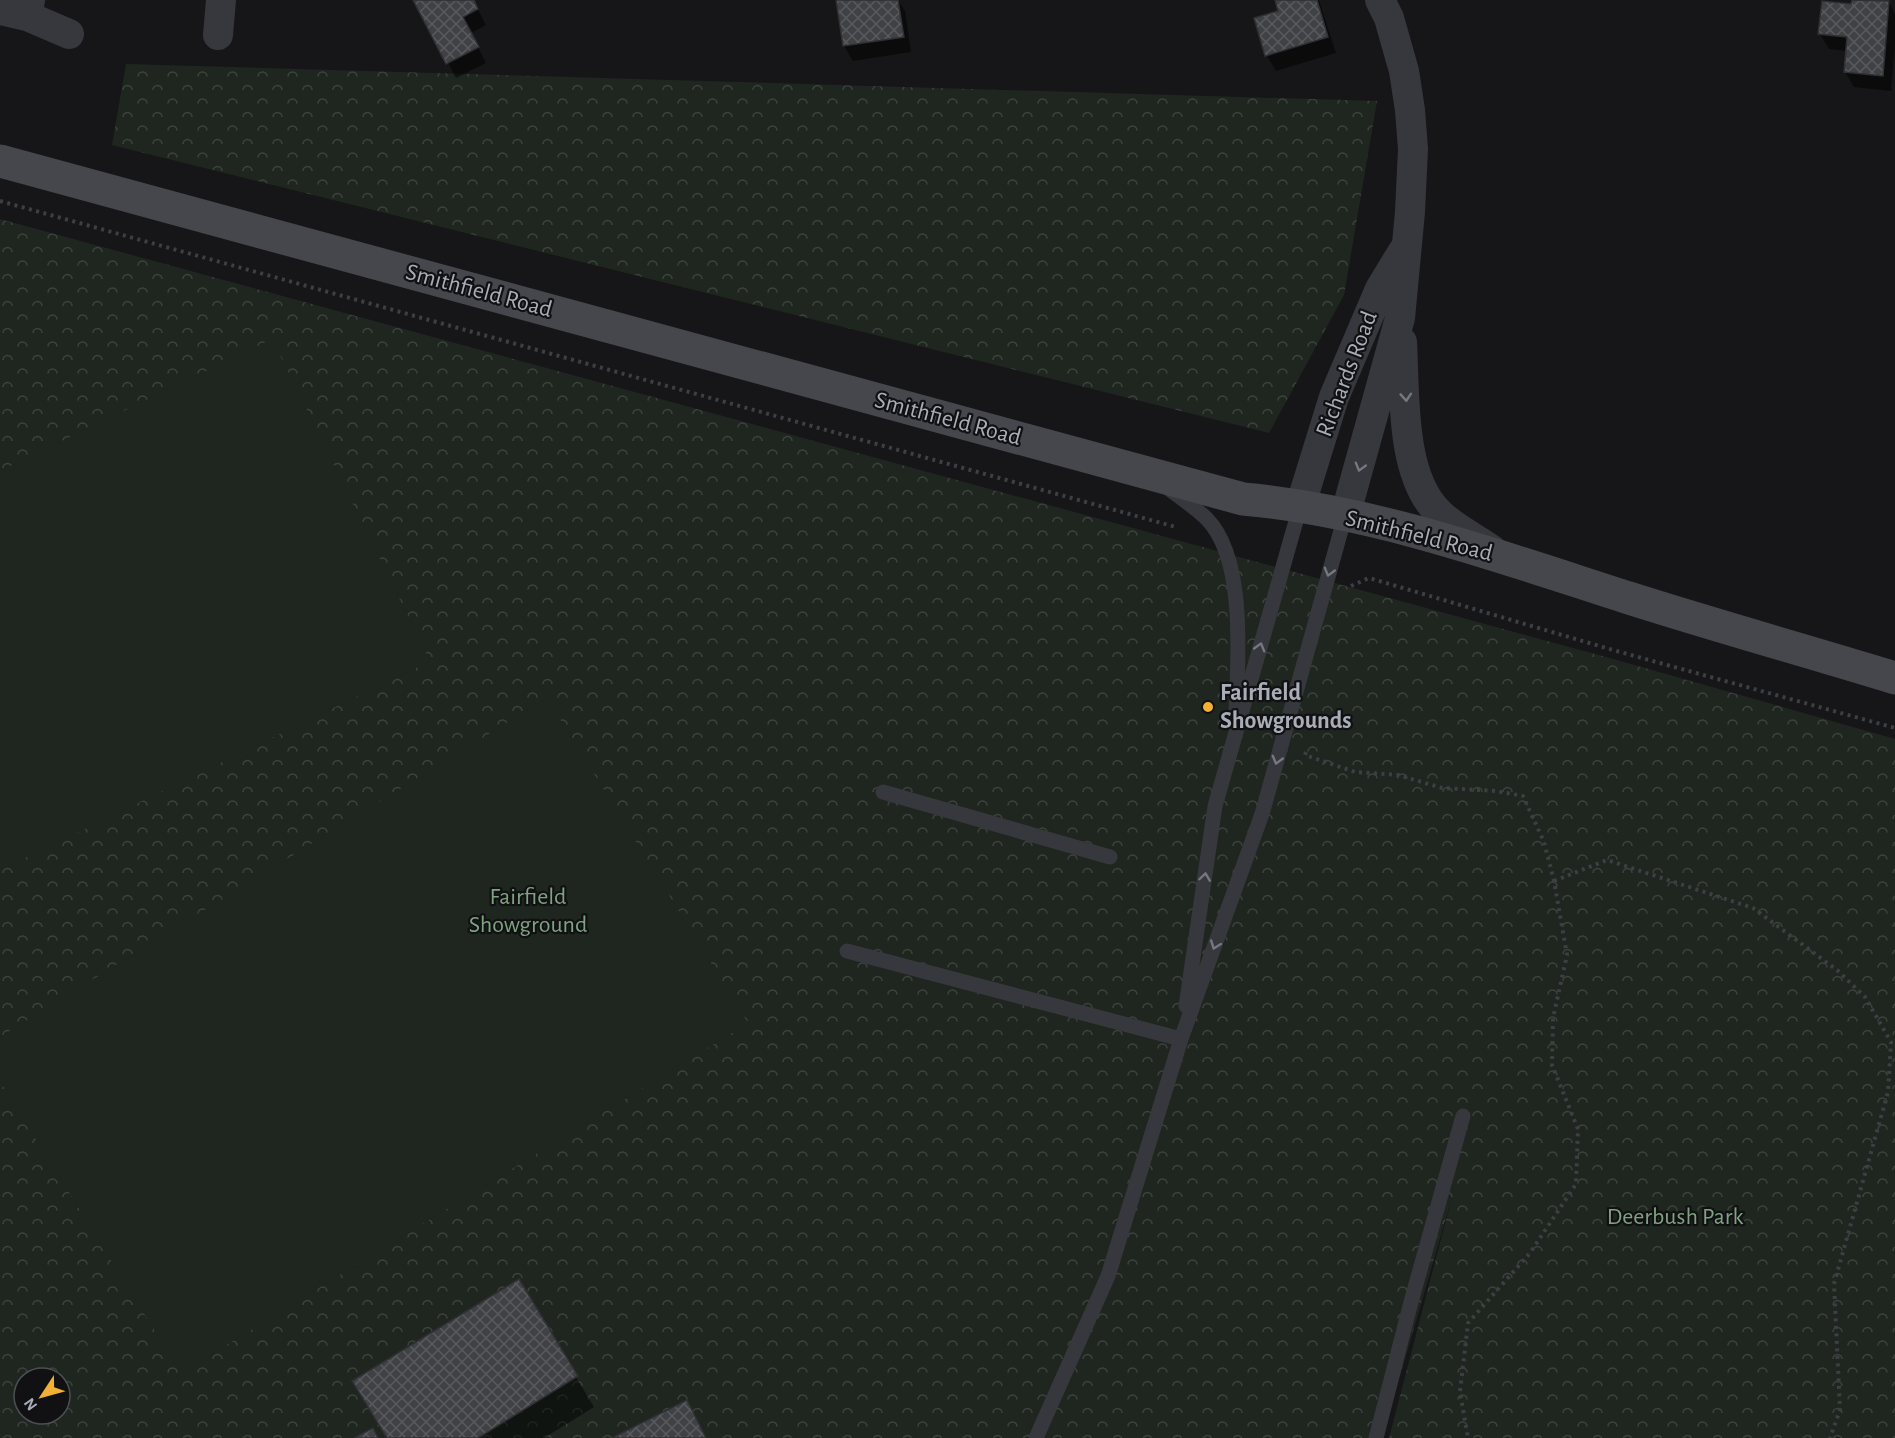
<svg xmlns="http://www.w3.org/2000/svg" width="1895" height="1438" font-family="'Alegreya Sans',sans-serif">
<defs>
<pattern id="park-crowns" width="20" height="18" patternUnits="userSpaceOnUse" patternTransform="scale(1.5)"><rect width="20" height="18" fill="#1e261f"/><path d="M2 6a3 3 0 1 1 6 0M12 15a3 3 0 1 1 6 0" fill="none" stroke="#3c433d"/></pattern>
<pattern id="building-cross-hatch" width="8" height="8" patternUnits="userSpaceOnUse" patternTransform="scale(1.5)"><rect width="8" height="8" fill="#404145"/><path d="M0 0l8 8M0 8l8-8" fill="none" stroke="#595a5e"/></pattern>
</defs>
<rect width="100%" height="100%" fill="#161618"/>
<!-- park -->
<path fill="url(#park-crowns)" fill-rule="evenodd" d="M 126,64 L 1377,101 L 1344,295 L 1269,433 L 112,145 Z
M 0,219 L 1606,657 L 1895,739 L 1895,1438 L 1389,1438 L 1452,1197 L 1382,1438 L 0,1438 ZM 24,1378 L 60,1378 L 60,1414 L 24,1414 Z"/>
<!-- pitch -->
<path fill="#1e261f" d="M 272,339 L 430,661 L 0,870 L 0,471 Z
M 547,698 L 748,1023 L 181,1373 L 0,1081 L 0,1037 Z"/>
<!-- shadow -->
<path fill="#0007" d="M 415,0 L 473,0 L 486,25 L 471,33 L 486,63 L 456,78 Z
M 837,0 L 898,0 L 905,11 L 911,52 L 853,61 L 844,46 Z
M 1277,0 L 1319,0 L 1336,53 L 1276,71 L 1267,56 L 1256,19 L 1280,12 Z
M 1853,0 L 1889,2 L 1895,14 L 1895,45 L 1891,91 L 1854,87 L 1845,72 L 1847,51 L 1829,49 L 1820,34 L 1853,6 Z
M 518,1281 L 594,1407 L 544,1438 L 388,1438 Z"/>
<!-- building -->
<path fill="url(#building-cross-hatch)" stroke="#303034" stroke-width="1.5" d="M 413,0 L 474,0 L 478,9 L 463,17 L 479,47 L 446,64 Z
M 836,0 L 898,0 L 904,37 L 843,46 Z
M 1275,0 L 1317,0 L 1328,37 L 1265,56 L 1254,18 L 1278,11 Z
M 1852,0 L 1889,1 L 1883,76 L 1844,72 L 1847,37 L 1818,34 L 1822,1 L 1851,4 Z
M 519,1279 L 578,1376 L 478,1438 L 387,1438 L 352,1381 Z
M 687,1400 L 706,1438 L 612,1438 Z
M 373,1428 L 378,1438 L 354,1438 Z"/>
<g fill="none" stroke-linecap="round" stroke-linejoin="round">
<!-- path -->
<path stroke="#3d3f44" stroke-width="4" stroke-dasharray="3 4.5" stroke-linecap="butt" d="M 0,201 L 1176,527
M 1351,586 L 1369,578 L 1613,650 L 1895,728
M 1306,752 L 1305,755 L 1355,772 L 1398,775 L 1442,788 L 1496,791 L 1523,796 L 1544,842 L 1554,881 L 1567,955 L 1553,1018 L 1552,1065 L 1578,1129 L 1576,1184 L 1530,1253 L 1468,1323 L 1460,1392 L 1468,1438
M 1554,881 L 1607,860 L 1753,908 L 1837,970 L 1865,997 L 1891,1042 L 1888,1092 L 1834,1284 L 1840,1410 L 1830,1438"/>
<!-- service -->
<path stroke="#37383d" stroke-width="15" d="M 1168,488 C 1181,498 1196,508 1207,519 C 1246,559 1238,659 1236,711
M 883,792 L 1110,857
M 847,951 L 1181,1039
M 1186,1006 L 1215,806 L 1300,507
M 1036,1438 L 1108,1276 L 1181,1039 L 1262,814 L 1345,516
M 1376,1438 L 1411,1302 L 1463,1116"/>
<!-- minor -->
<path stroke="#37383d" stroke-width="30" d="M 0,10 L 27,16 L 30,0
M 27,16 L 69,34
M 218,35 L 221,0
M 1402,342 C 1405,393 1400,476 1439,513 C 1453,527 1475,538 1492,550
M 1300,507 L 1334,397 L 1380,289 L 1403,251
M 1345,516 L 1400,318 L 1410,212 L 1413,149 L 1410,110 L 1404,71 L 1389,18 L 1380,0"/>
<!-- secondary -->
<path stroke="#45474d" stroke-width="33" d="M 0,161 L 1243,499 C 1375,511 1504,558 1629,598 C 1717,626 1807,651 1895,678"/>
</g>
<!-- one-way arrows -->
<defs><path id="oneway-chevron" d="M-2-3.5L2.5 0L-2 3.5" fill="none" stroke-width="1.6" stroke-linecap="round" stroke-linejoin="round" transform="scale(1.5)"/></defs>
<g stroke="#757881">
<use href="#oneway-chevron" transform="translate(1406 397) rotate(86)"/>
<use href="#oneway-chevron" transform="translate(1360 467) rotate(106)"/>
<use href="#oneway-chevron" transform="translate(1329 572) rotate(106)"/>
<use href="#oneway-chevron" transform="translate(1260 647) rotate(-74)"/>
<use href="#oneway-chevron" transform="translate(1277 760) rotate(105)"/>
<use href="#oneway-chevron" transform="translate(1205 877) rotate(-82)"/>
<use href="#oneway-chevron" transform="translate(1215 945) rotate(110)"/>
</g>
<!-- markers -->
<circle fill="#f2b134" stroke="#111113" stroke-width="2" cx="1208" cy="707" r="6"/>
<g text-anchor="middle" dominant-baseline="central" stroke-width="4.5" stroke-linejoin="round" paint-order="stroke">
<!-- street labels -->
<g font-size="24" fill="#a8adb8" stroke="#111113">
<text transform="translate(479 291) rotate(15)">Smithfield Road</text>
<text transform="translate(1347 374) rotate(-69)">Richards Road</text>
<text transform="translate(948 419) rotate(15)">Smithfield Road</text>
<text transform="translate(1419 536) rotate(14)">Smithfield Road</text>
</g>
<!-- poi labels -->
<g font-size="24" font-weight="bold" fill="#a8adb8" stroke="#111113" text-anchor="start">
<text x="1220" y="693">Fairfield<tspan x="1220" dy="28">Showgrounds</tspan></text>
</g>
<!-- park labels -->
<g font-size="24" fill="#7fa381" stroke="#111113">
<text x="528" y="897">Fairfield<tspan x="528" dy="28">Showground</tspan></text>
<text x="1675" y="1217">Deerbush Park</text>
</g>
</g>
<!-- north arrow -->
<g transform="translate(42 1396) rotate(234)"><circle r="28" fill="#111113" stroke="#4d4f55" stroke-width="1.5"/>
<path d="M0-4.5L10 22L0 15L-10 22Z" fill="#f2b134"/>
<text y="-9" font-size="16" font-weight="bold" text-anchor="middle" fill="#a8adb8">N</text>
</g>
</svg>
